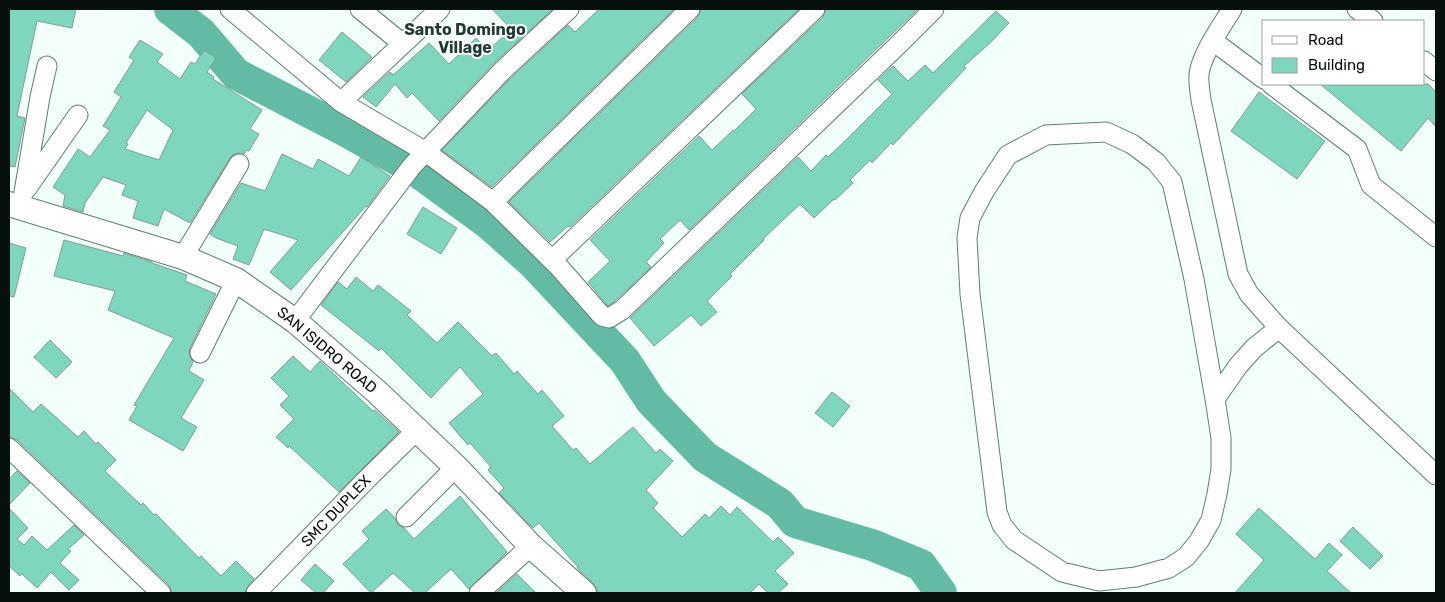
<svg xmlns="http://www.w3.org/2000/svg" width="1445" height="602" font-family="Rubik,sans-serif">
<rect width="100%" height="100%" fill="#f2fffb"/>
<g fill="none" stroke-linecap="round" stroke-linejoin="round">
<!-- river -->
<path stroke="#64bba5" stroke-width="32" d="M 170,9 L 201,33 L 236,74 L 346,131 L 414,169 L 488,223 L 533,263 L 625,361 L 651,401 L 705,457 L 780,504 L 795,522 L 872,545 L 921,565 L 941,593"/>
</g>
<!-- building -->
<path fill="#7fd6bf" stroke="#809e95" fill-rule="evenodd" d="M 9,9 L 76,9 L 72,28 L 37,21 L 17,116 L 25,118 L 15,167 L 9,166 Z
M 492,9 L 553,9 L 495,62 L 439,121 L 412,93 L 407,98 L 395,84 L 376,107 L 363,97 L 390,72 L 393,75 L 429,43 L 449,64 L 476,38 L 488,51 L 511,29 Z
M 599,9 L 674,9 L 492,187 L 442,150 L 511,78 L 568,25 L 575,32 Z
M 701,9 L 799,9 L 570,227 L 568,226 L 550,242 L 509,202 L 698,17 Z
M 826,9 L 918,9 L 689,230 L 680,220 L 660,239 L 664,243 L 646,262 L 651,267 L 615,301 L 608,306 L 588,282 L 610,261 L 590,240 L 699,136 L 712,150 L 733,130 L 734,131 L 756,109 L 742,94 L 823,17 Z
M 996,11 L 1009,23 L 990,43 L 964,66 L 966,68 L 893,145 L 891,143 L 872,163 L 870,160 L 850,180 L 853,183 L 835,200 L 834,199 L 814,218 L 800,204 L 763,239 L 764,240 L 730,274 L 732,276 L 707,301 L 717,312 L 701,326 L 691,315 L 654,346 L 630,318 L 798,157 L 811,171 L 826,155 L 828,157 L 845,141 L 892,94 L 878,80 L 893,66 L 908,81 L 925,65 L 933,73 Z
M 342,32 L 372,57 L 346,82 L 319,60 Z
M 140,40 L 163,54 L 157,62 L 180,79 L 191,62 L 195,64 L 204,50 L 216,58 L 207,72 L 214,77 L 213,79 L 262,110 L 250,129 L 259,134 L 249,151 L 247,150 L 244,154 L 240,153 L 234,154 L 230,158 L 190,223 L 164,209 L 158,226 L 133,218 L 138,201 L 122,195 L 126,185 L 103,177 L 85,203 L 83,212 L 63,206 L 65,195 L 53,187 L 78,149 L 90,157 L 110,130 L 103,126 L 121,97 L 114,92 L 134,60 L 129,57 ZM 147,110 L 173,130 L 159,160 L 125,149 L 128,144 L 126,143 Z
M 1320,84 L 1428,84 L 1436,92 L 1436,127 L 1428,118 L 1401,151 Z
M 1259,92 L 1325,141 L 1297,179 L 1231,131 Z
M 282,154 L 313,169 L 318,159 L 349,176 L 361,157 L 390,176 L 367,207 L 366,206 L 291,290 L 270,272 L 298,240 L 264,229 L 249,265 L 233,259 L 238,246 L 216,238 L 210,234 L 241,183 L 265,191 Z
M 423,207 L 457,228 L 441,254 L 407,234 Z
M 64,240 L 123,256 L 124,253 L 152,262 L 152,263 L 187,275 L 185,281 L 216,294 L 190,348 L 189,354 L 193,362 L 189,371 L 204,380 L 181,418 L 197,427 L 183,451 L 129,420 L 137,406 L 134,405 L 174,338 L 108,310 L 115,291 L 54,276 Z
M 9,243 L 26,248 L 14,297 L 9,296 Z
M 356,277 L 373,291 L 378,285 L 411,311 L 407,315 L 437,343 L 458,322 L 492,356 L 496,353 L 514,374 L 517,371 L 538,394 L 542,390 L 564,416 L 552,426 L 573,450 L 576,448 L 590,464 L 633,427 L 656,453 L 660,449 L 673,461 L 646,490 L 658,503 L 653,508 L 682,537 L 705,514 L 709,518 L 721,506 L 730,515 L 737,507 L 773,542 L 778,537 L 794,553 L 775,571 L 788,584 L 778,593 L 768,593 L 759,584 L 750,593 L 597,593 L 597,588 L 593,583 L 577,568 L 578,567 L 539,523 L 533,528 L 499,493 L 504,488 L 488,470 L 491,467 L 470,443 L 468,445 L 449,423 L 483,394 L 460,367 L 431,398 L 381,348 L 379,351 L 321,305 L 338,282 L 347,289 Z
M 50,340 L 72,362 L 56,378 L 34,357 Z
M 293,356 L 310,372 L 320,361 L 373,411 L 375,410 L 399,432 L 339,492 L 289,446 L 288,448 L 276,437 L 294,419 L 280,405 L 289,396 L 271,378 Z
M 9,388 L 33,412 L 41,404 L 78,437 L 84,431 L 96,444 L 98,442 L 116,460 L 105,471 L 141,505 L 143,503 L 154,515 L 156,514 L 199,558 L 201,556 L 221,576 L 236,561 L 254,579 L 248,586 L 245,593 L 172,593 L 169,585 L 17,440 L 9,437 Z
M 832,392 L 850,406 L 833,427 L 815,413 Z
M 17,471 L 30,483 L 9,505 L 9,479 Z
M 460,496 L 507,552 L 469,589 L 451,569 L 425,593 L 415,593 L 393,573 L 371,593 L 343,564 L 369,539 L 362,531 L 386,509 L 395,518 L 398,525 L 404,528 L 414,539 Z
M 9,508 L 28,528 L 17,539 L 24,545 L 32,536 L 47,550 L 74,525 L 84,535 L 68,549 L 71,551 L 60,563 L 79,580 L 69,590 L 51,572 L 37,588 L 22,574 L 20,576 L 9,566 Z
M 1259,508 L 1315,559 L 1329,543 L 1342,555 L 1327,571 L 1351,593 L 1235,593 L 1264,560 L 1236,534 Z
M 1353,527 L 1383,556 L 1370,569 L 1340,541 Z
M 315,564 L 334,581 L 323,593 L 316,593 L 301,580 Z
M 517,574 L 536,593 L 496,593 Z"/>
<g fill="none" stroke-linecap="round" stroke-linejoin="round">
<defs>
<path id="minor" d="M 230,9 L 341,102 L 426,152 L 493,202 L 559,267 L 602,316 L 609,318 L 622,310 L 898,45 L 934,9
M 360,9 L 403,44
M 1232,9 C 1221,27 1205,49 1200,69 C 1197,79 1200,90 1201,100 L 1238,274 L 1249,294 L 1279,328 L 1436,475
M 1357,9 L 1373,21
M 1213,41 L 1264,79
M 1424,61 L 1436,71
M 1271,84 L 1357,149 L 1371,185 L 1436,237
M 341,102 L 440,9
M 27,188 L 78,115
M 24,192 L 40,97 L 47,66
M 493,202 L 690,9
M 183,257 L 239,164
M 552,260 L 815,9
M 295,321 L 412,166 L 503,70 L 569,9
M 200,353 L 236,280
M 1215,399 L 1194,279 L 1172,182 L 1156,162 L 1132,144 L 1106,132 L 1046,135 L 1008,155 L 985,190 L 970,218 L 967,238 L 970,294 L 997,512 L 1002,525 L 1014,540 L 1062,572 L 1099,581 L 1136,577 L 1169,568 L 1186,557 L 1199,541 L 1211,520 L 1217,494 L 1221,469 L 1221,438 L 1215,399 L 1238,366 L 1254,348 L 1279,328
M 9,448 L 161,593
M 406,517 L 456,467
M 256,593 L 368,478 L 417,430
M 479,593 L 531,546"/>
<path id="major" d="M 9,204 L 183,257 L 236,280 L 295,321 L 377,392 L 456,467 L 531,546 L 584,593"/>
</defs>
<!-- minor casing -->
<use href="#minor" stroke="#607d74" stroke-width="21"/>
<!-- major casing -->
<use href="#major" stroke="#607d74" stroke-width="26"/>
<!-- minor -->
<use href="#minor" stroke="#fff" stroke-width="19"/>
<!-- major -->
<use href="#major" stroke="#fff" stroke-width="24"/>
</g>
<g text-anchor="middle" dominant-baseline="central" stroke-width="4" stroke-linejoin="round" paint-order="stroke">
<!-- street labels -->
<g font-size="15" fill="#06100d" stroke="#fff">
<text transform="translate(327 350) rotate(40)">SAN ISIDRO ROAD</text>
<text transform="translate(336 511) rotate(-46)">SMC DUPLEX</text>
</g>
<!-- neighbourhood labels -->
<g font-size="16" font-weight="bold" fill="#1f3a33" stroke="#fff">
<text x="465" y="29">Santo Domingo<tspan x="465" dy="18">Village</tspan></text>
</g>
</g>
<!-- border -->
<rect width="1445" height="602" fill="none" stroke="#06100d" stroke-width="20"/>
<!-- legend -->
<rect x="1262" y="20" width="162" height="65" fill="#ffffff" stroke="#9b9f9e"/>
<rect x="1272" y="36" width="25" height="8" fill="#ffffff" stroke="#9b9f9e"/>
<text x="1308" y="45" font-size="15" fill="#06100d">Road</text>
<rect x="1272" y="58" width="25" height="15" fill="#7fd6bf" stroke="#9b9f9e"/>
<text x="1308" y="70" font-size="15" fill="#06100d">Building</text>
</svg>
